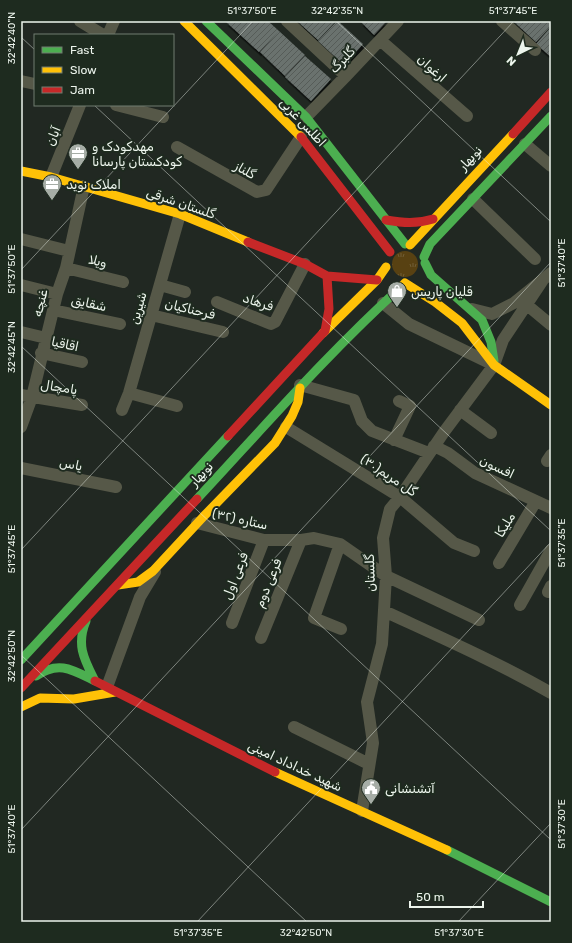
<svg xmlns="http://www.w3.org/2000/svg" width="572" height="943" font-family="Rubik,'Noto Sans Arabic',sans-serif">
<defs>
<pattern id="grass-tufts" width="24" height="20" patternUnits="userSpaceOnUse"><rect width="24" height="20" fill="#584112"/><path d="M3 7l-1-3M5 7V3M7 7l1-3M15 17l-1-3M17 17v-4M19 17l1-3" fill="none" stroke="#705d35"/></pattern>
<pattern id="building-hatch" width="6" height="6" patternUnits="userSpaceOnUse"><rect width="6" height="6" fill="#6a726e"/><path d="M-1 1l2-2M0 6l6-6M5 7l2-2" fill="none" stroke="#575c59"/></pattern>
<filter id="shadow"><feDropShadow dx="2.5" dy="4.5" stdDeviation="0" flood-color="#0009"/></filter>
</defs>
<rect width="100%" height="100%" fill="#212822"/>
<!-- grass -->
<path fill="url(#grass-tufts)" d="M392 264a13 13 0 1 1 26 0a13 13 0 1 1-26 0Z"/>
<!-- building -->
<path fill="url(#building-hatch)" filter="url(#shadow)" d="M 225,21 L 268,21 L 279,31 L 259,52 Z
M 297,21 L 336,21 L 318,40 Z
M 337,21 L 338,21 L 363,44 L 344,65 L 318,41 Z
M 360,21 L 387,21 L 374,35 Z
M 513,21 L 551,21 L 551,26 L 536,42 Z
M 551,27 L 551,57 L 536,44 Z
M 279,31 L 305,55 L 285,76 L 260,52 Z
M 305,56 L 331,79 L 311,101 L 285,77 Z"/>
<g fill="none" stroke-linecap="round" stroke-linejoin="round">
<!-- street -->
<path stroke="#565848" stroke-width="12" d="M 80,21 L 103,35
M 287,21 L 346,76
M 502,21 L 535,50
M 108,35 L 114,21
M 380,40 L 467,116
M 21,81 L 35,84
M 116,105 L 163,117
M 306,117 L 346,76 L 398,21
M 525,144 L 551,166
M 177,147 L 257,192 L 266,190 L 301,137
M 51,177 L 80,105
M 473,199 L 535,259
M 21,239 L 69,251
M 66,268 L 123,282
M 21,285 L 57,294
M 160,285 L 185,292
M 217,302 L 266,322 L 271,324 L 275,322 L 305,264
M 383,303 L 409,324 L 492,364
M 527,305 L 551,325
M 472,309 L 492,314 L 514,303 L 551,273
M 53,310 L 120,324
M 151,315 L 223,332
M 21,332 L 46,338
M 41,353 L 82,362
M 300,385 L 354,400 L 362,421 L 372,431 L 429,453
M 129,393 L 177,406
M 21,395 L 82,405
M 122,410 L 129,393 L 180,214
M 460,410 L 491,433
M 21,427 L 32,397 L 57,294 L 66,268 L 84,186
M 286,427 L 400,497 L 454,543 L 474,551
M 394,440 L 410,406 L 399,401
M 434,446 L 448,453 L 475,473 L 551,508
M 547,461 L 551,455
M 21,468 L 116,487
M 197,523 L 264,540 L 301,540 L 314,538 L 340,544 L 386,576 L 479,620
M 340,544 L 314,618 L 341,629
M 499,563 L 536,501
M 548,592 L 551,586
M 520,605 L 551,550
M 384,611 C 440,637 497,662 551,693
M 232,623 L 264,540
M 261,638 L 301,540
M 107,687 L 140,597 L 155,572
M 294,727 L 369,764
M 362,811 L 373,743 L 367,702 L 382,644 L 386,576 L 383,538 L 390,509 L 400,497 L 444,432 L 494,365 L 503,340 L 543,280"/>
<!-- fast -->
<path stroke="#4caf50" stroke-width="9" d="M 206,21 L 306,117 L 405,244
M 424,257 L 430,244 L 551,116
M 425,263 L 431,275 L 482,320 L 491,342 L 494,361
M 197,499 C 264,427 329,352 402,286
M 21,660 L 228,436
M 36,676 C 59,660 73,670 95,681 C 84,659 76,645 86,621
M 447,850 L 551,902"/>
<!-- slow -->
<path stroke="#ffc107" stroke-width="9" d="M 184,21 L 301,137
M 21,171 L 51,177 L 180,214 L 248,242
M 410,245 L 513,134
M 402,286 L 405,283 L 435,302 L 462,323 L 494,365 L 551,405
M 323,333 L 377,280 L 386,267
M 118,585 L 138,582 L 153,571 L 204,516 L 275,443 L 292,416 L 298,402 L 300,388
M 21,707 L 40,698 L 74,699 L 115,692
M 275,772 L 447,850"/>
<!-- jam -->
<path stroke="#c62828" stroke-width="9" d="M 513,134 L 551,92
M 301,137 L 390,252
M 386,220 C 403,223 417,224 433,219
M 248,242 L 305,264 L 327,276 L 377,280
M 323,333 L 325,331 L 329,309 L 327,276
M 228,436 L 323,333
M 95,681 L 275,772
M 21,688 L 197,499"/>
</g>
<!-- ticks -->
<path fill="none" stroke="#edf5ed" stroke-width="1" stroke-opacity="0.45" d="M 336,21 L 551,222M 21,37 L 35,50M 94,105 L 551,531M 21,270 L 253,21M 21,346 L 551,840M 21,550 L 514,21M 21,655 L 307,922M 21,830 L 551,262M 197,922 L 551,542M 458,922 L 551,823"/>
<!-- icons -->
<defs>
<symbol id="office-pin" viewBox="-11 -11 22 30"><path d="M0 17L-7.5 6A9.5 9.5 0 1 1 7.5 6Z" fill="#a6ada6" stroke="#1e2b1f"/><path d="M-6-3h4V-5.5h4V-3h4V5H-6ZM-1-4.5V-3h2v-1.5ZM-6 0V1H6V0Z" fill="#fff"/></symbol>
<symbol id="shop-pin" viewBox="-11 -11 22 30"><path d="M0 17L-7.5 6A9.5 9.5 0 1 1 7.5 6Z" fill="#a6ada6" stroke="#1e2b1f"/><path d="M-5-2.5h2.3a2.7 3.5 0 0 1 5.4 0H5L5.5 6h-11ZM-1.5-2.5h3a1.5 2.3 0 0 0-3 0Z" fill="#fff"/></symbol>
<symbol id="civic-pin" viewBox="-11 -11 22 30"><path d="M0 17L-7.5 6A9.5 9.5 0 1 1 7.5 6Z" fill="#a6ada6" stroke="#1e2b1f"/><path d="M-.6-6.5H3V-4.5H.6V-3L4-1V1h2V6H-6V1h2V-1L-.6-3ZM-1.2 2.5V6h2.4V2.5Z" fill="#fff"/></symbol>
</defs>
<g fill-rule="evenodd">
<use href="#office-pin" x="67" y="142" width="22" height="30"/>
<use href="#office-pin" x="41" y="173" width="22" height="30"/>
<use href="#shop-pin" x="386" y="280" width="22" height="30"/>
<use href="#civic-pin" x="360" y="777" width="22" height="30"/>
</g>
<g text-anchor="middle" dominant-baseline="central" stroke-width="4" stroke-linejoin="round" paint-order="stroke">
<!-- street labels -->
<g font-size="13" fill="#edf5ed" stroke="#1e2b1f">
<text transform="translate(342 60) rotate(-46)">گلبرگ</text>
<text transform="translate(432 68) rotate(41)">ارغوان</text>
<text transform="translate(303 122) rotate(47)">اطلس غربی</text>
<text transform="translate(53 136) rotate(-68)">آبان</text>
<text transform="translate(470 158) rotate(-47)">نوبهار</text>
<text transform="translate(245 170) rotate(30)">گلناز</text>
<text transform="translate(181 203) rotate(19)">گلستان شرقی</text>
<text transform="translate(98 261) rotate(14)">ویلا</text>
<text transform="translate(258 302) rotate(18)">فرهاد</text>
<text transform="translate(40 303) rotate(-76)">غنچه</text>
<text transform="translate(89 303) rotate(12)">شقایق</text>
<text transform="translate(138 308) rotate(-74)">شیرین</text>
<text transform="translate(190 309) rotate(13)">فرحناکیان</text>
<text transform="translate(65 344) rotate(12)">اقاقیا</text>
<text transform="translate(59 387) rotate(9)">پامچال</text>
<text transform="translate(71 464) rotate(12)">یاس</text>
<text transform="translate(497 467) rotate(25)">افسون</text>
<text transform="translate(201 474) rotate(-47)">نوبهار</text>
<text transform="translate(389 475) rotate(34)">گل مریم(۳۰)</text>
<text transform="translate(240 519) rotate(13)">ستاره (۳۲)</text>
<text transform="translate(505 525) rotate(-59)">ملیکا</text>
<text transform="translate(370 573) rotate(-92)">گلستان</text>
<text transform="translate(235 576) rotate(-69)">فرعی اول</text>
<text transform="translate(268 583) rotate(-68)">فرعی دوم</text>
<text transform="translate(295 766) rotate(25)">شهید خداداد امینی</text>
</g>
<!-- poi labels -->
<g font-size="13" fill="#edf5ed" stroke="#1e2b1f" text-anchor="start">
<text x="92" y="146">مهدکودک و<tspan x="92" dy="15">کودکستان پارسانا</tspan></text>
<text x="66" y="184">املاک نوید</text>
<text x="411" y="291">قلیان پاریس</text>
<text x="385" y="788">آتشنشانی</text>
</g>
</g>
<!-- border -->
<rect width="572" height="943" fill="none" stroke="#1e2b1f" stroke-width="44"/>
<!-- legend -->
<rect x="34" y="34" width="140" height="72" fill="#1e2b1f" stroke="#717c71"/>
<rect x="42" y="47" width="20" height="6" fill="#4caf50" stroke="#717c71"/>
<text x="70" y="54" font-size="12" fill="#edf5ed">Fast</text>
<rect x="42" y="67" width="20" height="6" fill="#ffc107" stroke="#717c71"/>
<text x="70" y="74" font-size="12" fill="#edf5ed">Slow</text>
<rect x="42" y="87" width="20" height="6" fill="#c62828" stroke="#717c71"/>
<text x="70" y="94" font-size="12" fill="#edf5ed">Jam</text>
<!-- north arrow -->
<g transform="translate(518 54) rotate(223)" stroke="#1e2b1f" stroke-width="3" paint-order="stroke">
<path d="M0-3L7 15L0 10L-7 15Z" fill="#edf5ed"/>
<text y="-6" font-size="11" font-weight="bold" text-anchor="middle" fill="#edf5ed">N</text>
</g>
<!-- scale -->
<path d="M410 901v6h73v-6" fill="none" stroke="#edf5ed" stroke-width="2"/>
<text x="416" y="901" font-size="12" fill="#edf5ed" stroke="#1e2b1f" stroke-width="3" paint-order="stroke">50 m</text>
<rect x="22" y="22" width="528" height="899" fill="none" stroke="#edf5ed" stroke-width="1.5"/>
<g font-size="10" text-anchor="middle" fill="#edf5ed">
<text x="252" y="14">51°37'50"E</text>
<text x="337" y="14">32°42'35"N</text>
<text x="513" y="14">51°37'45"E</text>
<text transform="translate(11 38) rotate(-90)" y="4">32°42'40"N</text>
<text transform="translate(561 263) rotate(-90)" y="4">51°37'40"E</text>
<text transform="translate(11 269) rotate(-90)" y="4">51°37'50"E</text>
<text transform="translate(11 347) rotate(-90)" y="4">32°42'45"N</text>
<text transform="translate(561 543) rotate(-90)" y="4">51°37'35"E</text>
<text transform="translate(11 549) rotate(-90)" y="4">51°37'45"E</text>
<text transform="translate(11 656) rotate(-90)" y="4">32°42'50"N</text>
<text transform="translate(561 824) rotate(-90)" y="4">51°37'30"E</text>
<text transform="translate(11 829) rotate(-90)" y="4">51°37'40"E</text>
<text x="198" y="936">51°37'35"E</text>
<text x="306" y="936">32°42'50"N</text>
<text x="459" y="936">51°37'30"E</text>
</g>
</svg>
